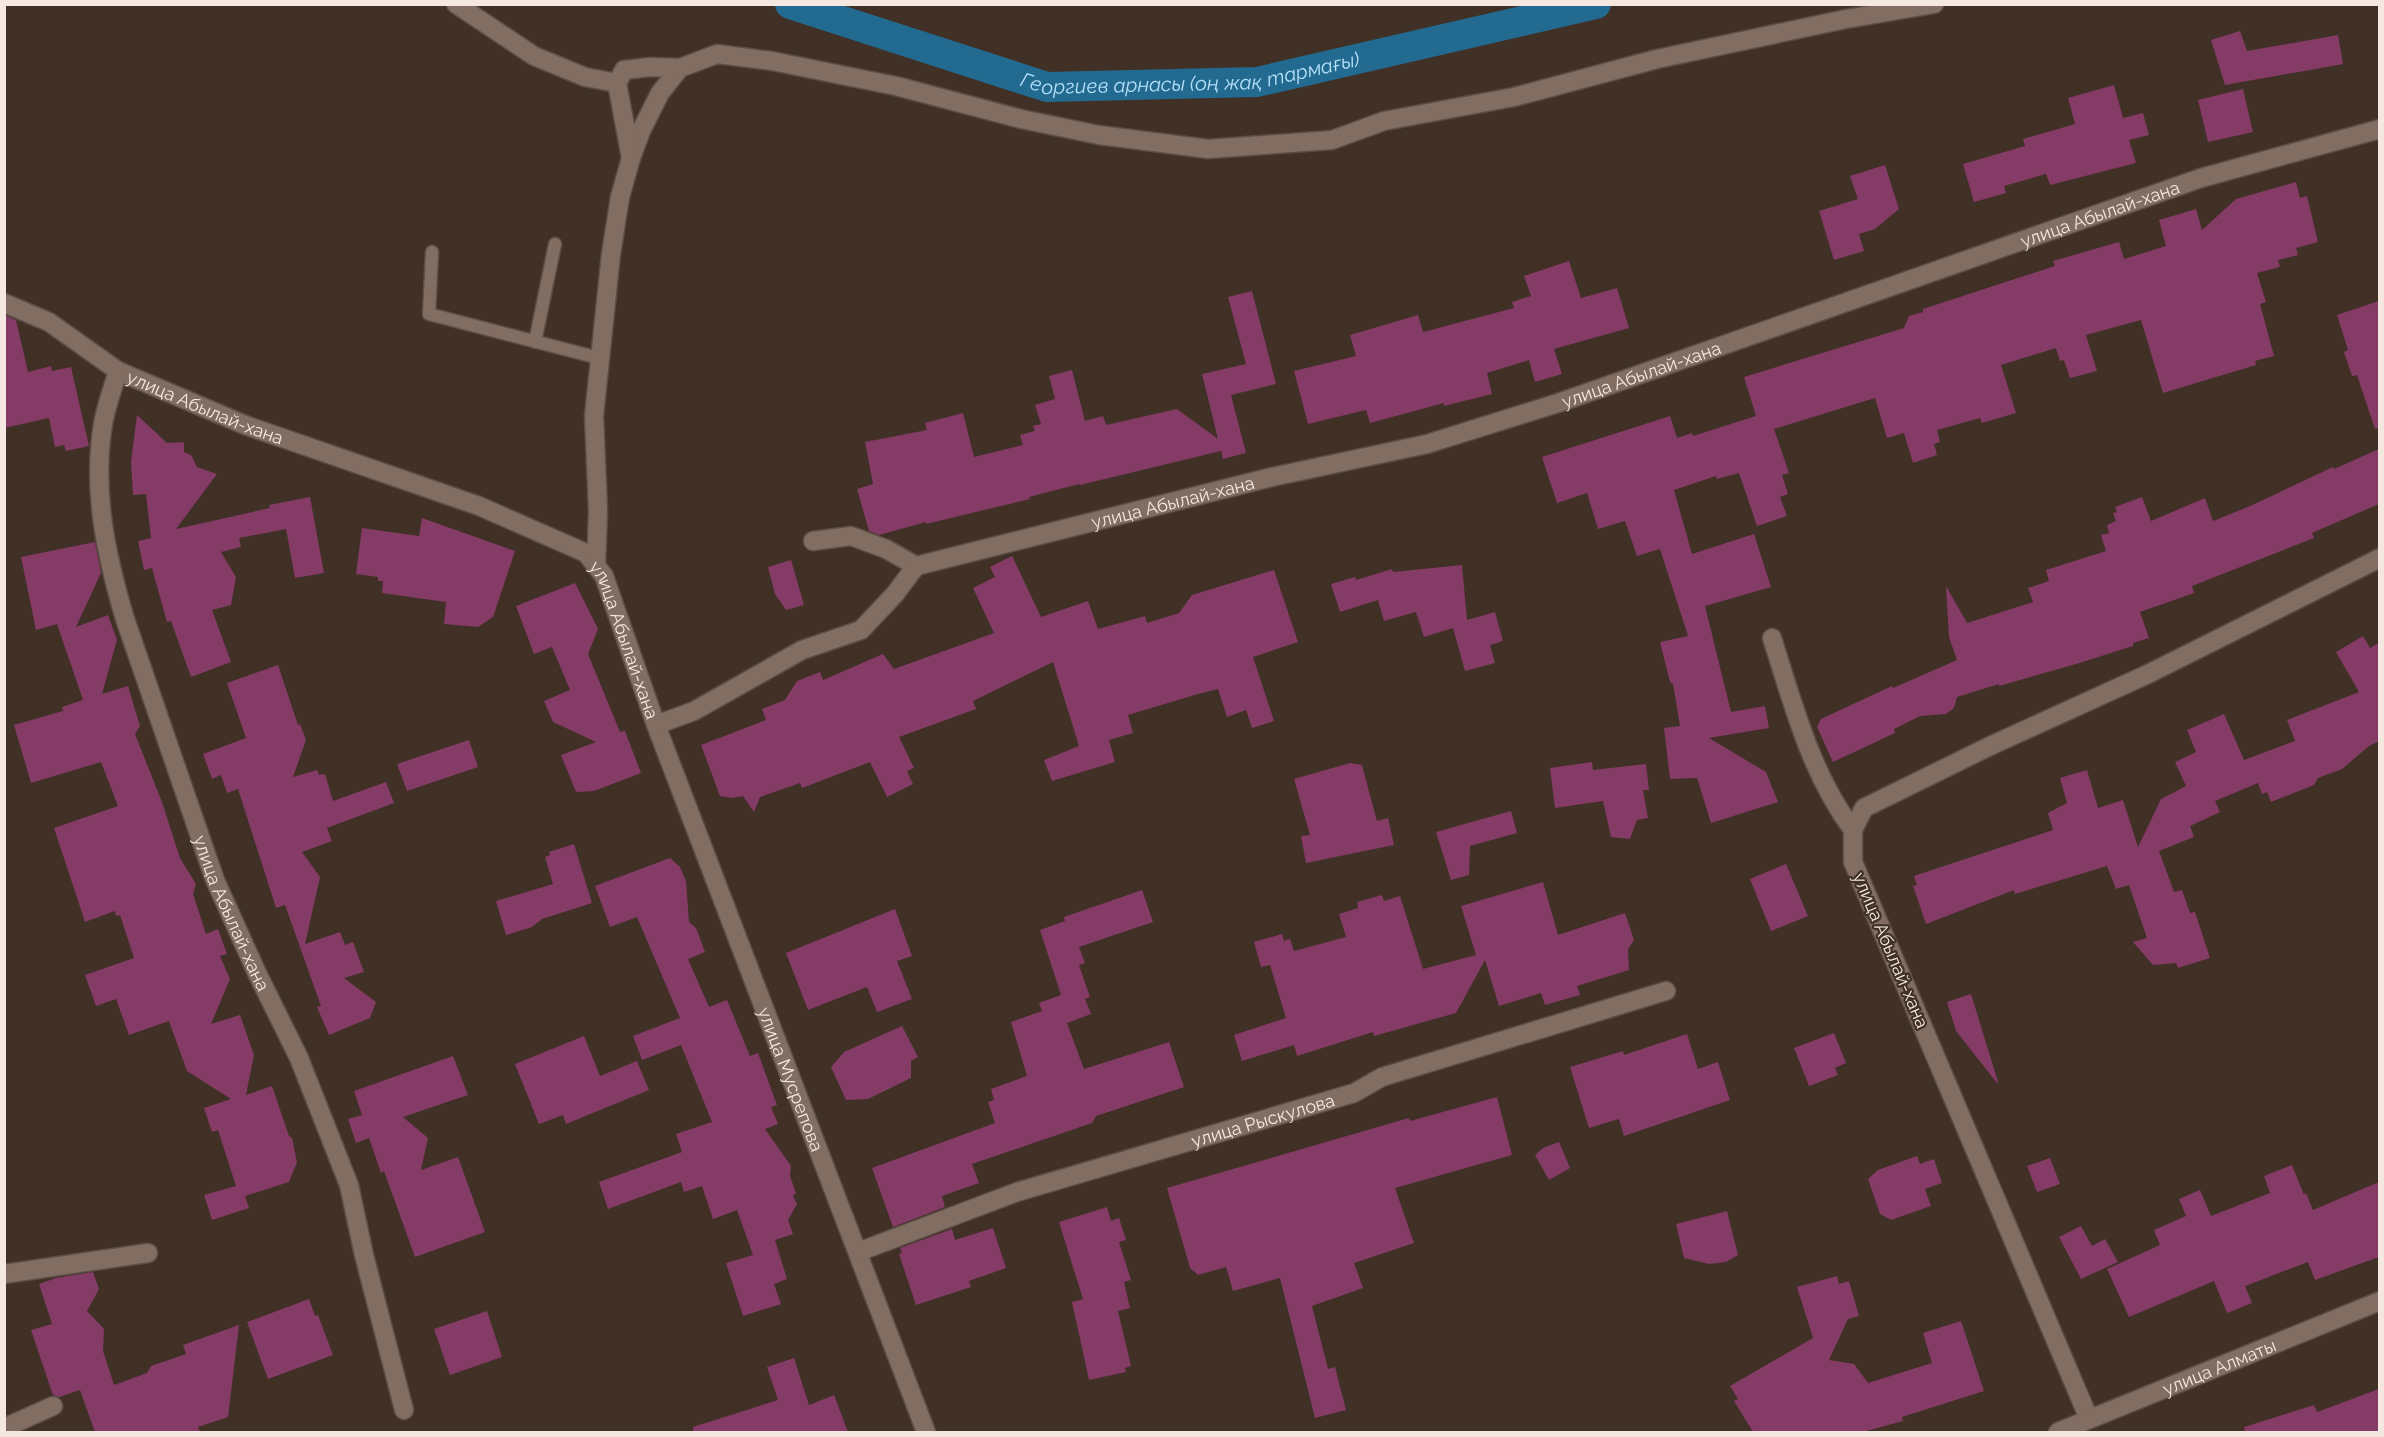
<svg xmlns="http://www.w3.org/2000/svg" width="2384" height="1437" font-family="Raleway,sans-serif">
<rect width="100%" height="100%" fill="#413026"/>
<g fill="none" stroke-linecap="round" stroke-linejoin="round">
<!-- canal -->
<path stroke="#226a8f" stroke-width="30" id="s1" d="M 790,4 L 1047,87 L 1257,82 L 1596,4"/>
</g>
<!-- building -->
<path fill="#843b66" d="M 2240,31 L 2247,51 L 2338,35 L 2343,64 L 2225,85 L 2211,40 Z
M 2114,85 L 2123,118 L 2143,113 L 2149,135 L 2129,140 L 2136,163 L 2050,185 L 2046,174 L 2004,186 L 2006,193 L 1974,202 L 1963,164 L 2025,146 L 2023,139 L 2075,124 L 2068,98 Z
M 2243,89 L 2253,132 L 2208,142 L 2198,100 Z
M 1885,165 L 1899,209 L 1875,229 L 1859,234 L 1864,251 L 1834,260 L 1819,211 L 1858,199 L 1850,176 Z
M 2296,182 L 2300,198 L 2307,196 L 2318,242 L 2296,248 L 2298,255 L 2278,260 L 2280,267 L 2257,273 L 2266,302 L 2260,304 L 2274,356 L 2255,361 L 2256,365 L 2163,393 L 2141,320 L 2086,335 L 2097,371 L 2070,378 L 2064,360 L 2060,361 L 2056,348 L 2001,365 L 2016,413 L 1982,423 L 1980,418 L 1937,430 L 1940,442 L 1934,444 L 1937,455 L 1913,463 L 1904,433 L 1887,438 L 1875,398 L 1774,429 L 1789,473 L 1782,475 L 1788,494 L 1780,497 L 1787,516 L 1757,526 L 1739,473 L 1717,479 L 1716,476 L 1674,490 L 1692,554 L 1754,534 L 1771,587 L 1705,606 L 1731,712 L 1765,706 L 1769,728 L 1709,738 L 1766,772 L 1778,802 L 1711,823 L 1697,778 L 1670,779 L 1664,728 L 1680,726 L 1673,684 L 1670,682 L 1660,642 L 1688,636 L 1660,549 L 1637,556 L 1625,521 L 1598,529 L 1587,493 L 1557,503 L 1542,457 L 1670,416 L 1677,438 L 1692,433 L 1693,436 L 1756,416 L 1744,377 L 1904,328 L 1909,316 L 1923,312 L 1923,309 L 2055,266 L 2053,261 L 2119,242 L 2124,259 L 2166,246 L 2159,220 L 2196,209 L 2202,230 L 2236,199 Z
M 1569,261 L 1581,298 L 1617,288 L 1629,328 L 1554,349 L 1562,374 L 1535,382 L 1529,360 L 1487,373 L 1492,394 L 1444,406 L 1444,403 L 1370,423 L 1366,410 L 1308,424 L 1294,371 L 1356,356 L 1350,335 L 1418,315 L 1423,332 L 1514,308 L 1512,302 L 1531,296 L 1524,276 Z
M 1252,291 L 1276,384 L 1231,395 L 1246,453 L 1223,459 L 1221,451 L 1080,485 L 1079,484 L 1029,497 L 1030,499 L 926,524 L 926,522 L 879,535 L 869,531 L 857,489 L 873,484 L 865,442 L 927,430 L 925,423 L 963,413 L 974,457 L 1023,445 L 1020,435 L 1035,431 L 1033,426 L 1041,424 L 1035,405 L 1055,399 L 1049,376 L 1072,370 L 1085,421 L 1103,416 L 1106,425 L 1177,409 L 1218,439 L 1202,374 L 1246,364 L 1228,297 Z
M 2379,301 L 2379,428 L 2375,429 L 2357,375 L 2352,376 L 2344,352 L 2348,350 L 2337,315 Z
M 4,315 L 16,320 L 28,372 L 51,366 L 52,371 L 71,367 L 89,446 L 66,451 L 64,445 L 55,447 L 49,418 L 4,428 Z
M 137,415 L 167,443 L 184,442 L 184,452 L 191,455 L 197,467 L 217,474 L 176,529 L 270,508 L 269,505 L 310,497 L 324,573 L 295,578 L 286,529 L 239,538 L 241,547 L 221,552 L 236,577 L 231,605 L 212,610 L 231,662 L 191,677 L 171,621 L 167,622 L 152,568 L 144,570 L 138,541 L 151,538 L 146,494 L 133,495 L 131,462 Z
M 2379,449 L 2379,504 L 2312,533 L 2314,538 L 2192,586 L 2194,593 L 2140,612 L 2149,638 L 2133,643 L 2133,646 L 2076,664 L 1999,686 L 1999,684 L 1957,697 L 1954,708 L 1946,714 L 1920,716 L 1894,729 L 1895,733 L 1833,762 L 1817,727 L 1821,719 L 1892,686 L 1893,688 L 1957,660 L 1949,637 L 1946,586 L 1967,623 L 2033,602 L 2028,588 L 2049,581 L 2046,570 L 2106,551 L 2101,535 L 2109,533 L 2107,525 L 2116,521 L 2113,513 L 2117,512 L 2115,507 L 2142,497 L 2151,521 L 2205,498 L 2213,521 L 2248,507 L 2333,467 L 2334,469 Z
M 422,518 L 515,551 L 493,617 L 478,627 L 444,624 L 446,602 L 382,593 L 383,581 L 378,581 L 378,577 L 356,574 L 362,528 L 419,536 Z
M 95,542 L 101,573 L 76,627 L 108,615 L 117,640 L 102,694 L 128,686 L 140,726 L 135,734 L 162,802 L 180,858 L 196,884 L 193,894 L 206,934 L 218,929 L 227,954 L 220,956 L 230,979 L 211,1024 L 240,1015 L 254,1055 L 246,1095 L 272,1086 L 289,1136 L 292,1138 L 297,1162 L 289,1182 L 245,1196 L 249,1208 L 212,1220 L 204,1195 L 236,1186 L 218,1130 L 212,1132 L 204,1108 L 231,1099 L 187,1071 L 169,1021 L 129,1035 L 116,999 L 96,1006 L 85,975 L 134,958 L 120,915 L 116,916 L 115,911 L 85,922 L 54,828 L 118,806 L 101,762 L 31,783 L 14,725 L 63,711 L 62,707 L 83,700 L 57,624 L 36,630 L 21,557 Z
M 1012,556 L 1041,617 L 1088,601 L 1098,629 L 1145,616 L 1147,623 L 1179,613 L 1192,595 L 1274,570 L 1298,642 L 1253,657 L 1274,721 L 1252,728 L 1246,710 L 1227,717 L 1218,689 L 1198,694 L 1128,715 L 1133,733 L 1109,740 L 1115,762 L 1052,781 L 1044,760 L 1079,746 L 1053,662 L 973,701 L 976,709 L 899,737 L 914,768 L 907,771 L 913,784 L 887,797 L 870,762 L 802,788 L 800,783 L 760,797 L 754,812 L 743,796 L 732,798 L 720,796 L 701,745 L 766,720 L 762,709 L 785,700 L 797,681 L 820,672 L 823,680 L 883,654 L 894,669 L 994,633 L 973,588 L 995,577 L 990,567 Z
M 791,560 L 804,605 L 786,610 L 775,594 L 768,567 Z
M 1462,565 L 1467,620 L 1495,612 L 1503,641 L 1490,645 L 1495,663 L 1465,671 L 1453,628 L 1424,637 L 1416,612 L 1384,621 L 1378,600 L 1340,612 L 1331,584 L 1355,577 L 1356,580 L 1392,569 L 1393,572 Z
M 575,583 L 598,629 L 588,654 L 620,732 L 625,731 L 641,773 L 594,791 L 576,792 L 561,755 L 596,742 L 553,722 L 544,701 L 570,690 L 552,647 L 534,654 L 516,606 Z
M 2363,636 L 2370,648 L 2379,643 L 2379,741 L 2369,746 L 2342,769 L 2318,778 L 2314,785 L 2271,802 L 2267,792 L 2262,794 L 2258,783 L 2215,801 L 2220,812 L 2190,826 L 2194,837 L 2159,851 L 2174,892 L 2182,890 L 2190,913 L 2195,912 L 2210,958 L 2178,968 L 2176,963 L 2153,965 L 2133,942 L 2147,938 L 2129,885 L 2116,889 L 2107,866 L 2015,894 L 2014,890 L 1926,924 L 1913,886 L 1917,885 L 1914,876 L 2053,830 L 2048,813 L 2067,803 L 2060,778 L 2087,770 L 2098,808 L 2123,800 L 2138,847 L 2161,799 L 2186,786 L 2175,762 L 2196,752 L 2187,730 L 2224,714 L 2244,760 L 2295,741 L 2287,720 L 2359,692 L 2336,652 Z
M 278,665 L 298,725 L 300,724 L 306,740 L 293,777 L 317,770 L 319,775 L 325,774 L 333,801 L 386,782 L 394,803 L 327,828 L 332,841 L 302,852 L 320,877 L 305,944 L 340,932 L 345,945 L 353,942 L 364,972 L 344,978 L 376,1002 L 370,1018 L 329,1035 L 317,1007 L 321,1006 L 285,905 L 276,908 L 238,789 L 227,793 L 221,775 L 212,779 L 203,754 L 246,738 L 227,683 Z
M 469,740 L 478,767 L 407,791 L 397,764 Z
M 1592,762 L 1593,770 L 1646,764 L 1649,790 L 1643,790 L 1648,818 L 1637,820 L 1630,839 L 1611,837 L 1603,801 L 1555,808 L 1550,768 Z
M 1350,763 L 1362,765 L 1377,821 L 1388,818 L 1394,845 L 1306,863 L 1301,836 L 1310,835 L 1294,779 Z
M 1511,811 L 1517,833 L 1470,846 L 1469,875 L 1451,880 L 1436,832 Z
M 574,844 L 592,903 L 542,919 L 532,927 L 506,935 L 496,901 L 553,884 L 545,857 L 550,855 L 549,852 Z
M 670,858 L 680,867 L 686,881 L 689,922 L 696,928 L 705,952 L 688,959 L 709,1007 L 727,1000 L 750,1056 L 758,1053 L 777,1105 L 771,1107 L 778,1124 L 765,1129 L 791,1166 L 790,1176 L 796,1193 L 793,1196 L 797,1204 L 788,1220 L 793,1234 L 775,1240 L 787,1279 L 774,1284 L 781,1304 L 743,1316 L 726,1263 L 753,1255 L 737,1210 L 713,1219 L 702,1186 L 684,1192 L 681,1182 L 608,1209 L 599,1182 L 682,1152 L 676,1134 L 712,1122 L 681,1045 L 642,1060 L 633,1036 L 680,1018 L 637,917 L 610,927 L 595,886 Z
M 1786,864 L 1808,916 L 1771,931 L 1750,879 Z
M 1543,882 L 1558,935 L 1625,913 L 1634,940 L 1628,949 L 1629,970 L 1577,986 L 1580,995 L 1545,1005 L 1541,993 L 1499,1006 L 1485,960 L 1456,1013 L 1374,1036 L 1373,1032 L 1297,1056 L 1294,1045 L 1242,1061 L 1234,1035 L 1286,1018 L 1270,965 L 1261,967 L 1254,942 L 1282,934 L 1284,941 L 1290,939 L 1294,951 L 1346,937 L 1339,914 L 1358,908 L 1357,902 L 1382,895 L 1384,901 L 1400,896 L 1423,969 L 1476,955 L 1461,906 Z
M 1142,890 L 1153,922 L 1079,947 L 1085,963 L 1079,965 L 1090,997 L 1085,999 L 1091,1014 L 1067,1023 L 1084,1069 L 1169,1042 L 1184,1087 L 1096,1116 L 1092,1123 L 972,1164 L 979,1183 L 942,1196 L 945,1207 L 893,1227 L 872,1168 L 995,1123 L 988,1102 L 994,1100 L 991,1089 L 1027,1076 L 1011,1022 L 1042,1011 L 1039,1003 L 1061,995 L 1040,930 L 1065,921 L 1064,917 Z
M 895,909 L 912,956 L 897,961 L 912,999 L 877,1012 L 867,987 L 808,1010 L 786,953 Z
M 1971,994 L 1998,1082 L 1997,1083 L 1956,1031 L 1947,1002 Z
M 902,1026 L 918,1057 L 911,1061 L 911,1078 L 868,1099 L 846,1100 L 831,1067 L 844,1052 Z
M 1834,1033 L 1846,1063 L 1835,1068 L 1838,1075 L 1809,1086 L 1794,1048 Z
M 1687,1034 L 1698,1069 L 1718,1062 L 1730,1100 L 1624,1136 L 1619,1119 L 1589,1128 L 1570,1067 L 1623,1051 L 1624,1055 Z
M 584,1036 L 600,1076 L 637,1061 L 649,1090 L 566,1124 L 563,1115 L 539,1124 L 515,1064 Z
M 453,1056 L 468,1095 L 403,1117 L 428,1138 L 421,1170 L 458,1157 L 485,1232 L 415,1257 L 384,1171 L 381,1173 L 369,1138 L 356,1143 L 348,1119 L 362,1115 L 354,1091 Z
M 1497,1097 L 1512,1155 L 1395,1188 L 1414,1243 L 1354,1263 L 1363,1288 L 1312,1306 L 1328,1369 L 1335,1367 L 1346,1410 L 1315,1418 L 1280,1278 L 1233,1291 L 1226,1267 L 1198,1275 L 1190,1268 L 1167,1188 L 1409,1118 L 1410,1121 Z
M 1559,1142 L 1570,1168 L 1549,1180 L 1535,1155 L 1543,1148 Z
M 1917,1156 L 1920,1164 L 1934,1159 L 1942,1183 L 1925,1189 L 1931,1206 L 1891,1220 L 1880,1214 L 1868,1179 L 1878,1170 Z
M 2050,1158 L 2060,1184 L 2037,1192 L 2027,1166 Z
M 2292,1165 L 2304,1195 L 2306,1193 L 2313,1210 L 2379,1182 L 2379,1257 L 2315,1280 L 2308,1262 L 2245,1286 L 2252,1303 L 2227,1313 L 2214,1281 L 2129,1317 L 2107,1269 L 2160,1245 L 2154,1230 L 2186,1216 L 2179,1199 L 2200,1190 L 2211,1216 L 2270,1193 L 2264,1176 Z
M 1107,1207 L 1111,1221 L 1119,1218 L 1126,1240 L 1119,1242 L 1131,1280 L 1124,1282 L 1130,1308 L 1118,1311 L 1131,1366 L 1125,1368 L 1126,1372 L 1089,1380 L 1072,1302 L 1083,1299 L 1059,1222 Z
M 1727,1211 L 1738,1255 L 1726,1262 L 1709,1264 L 1684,1258 L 1676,1224 Z
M 2081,1226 L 2092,1246 L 2105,1239 L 2118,1262 L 2081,1279 L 2059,1237 Z
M 993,1228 L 1006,1268 L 969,1281 L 971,1287 L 916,1305 L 899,1254 L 902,1253 L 900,1248 L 952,1229 L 955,1240 Z
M 93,1272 L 99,1289 L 87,1311 L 104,1329 L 103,1351 L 114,1385 L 147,1373 L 151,1366 L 186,1354 L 183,1345 L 239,1325 L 228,1417 L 198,1427 L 200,1432 L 95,1432 L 80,1390 L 59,1397 L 53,1395 L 31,1330 L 52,1324 L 39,1284 L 56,1278 Z
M 1837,1276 L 1839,1284 L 1849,1281 L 1859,1316 L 1848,1319 L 1829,1360 L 1854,1364 L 1868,1383 L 1932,1363 L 1923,1333 L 1961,1321 L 1984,1391 L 1902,1417 L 1903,1421 L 1863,1432 L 1753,1432 L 1734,1401 L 1738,1399 L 1730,1386 L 1813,1338 L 1797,1287 Z
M 309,1299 L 315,1316 L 318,1315 L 333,1355 L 268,1379 L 247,1322 Z
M 487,1311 L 502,1357 L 450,1375 L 434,1329 Z
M 794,1358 L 809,1405 L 834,1395 L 848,1432 L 693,1432 L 693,1427 L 778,1400 L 767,1367 Z
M 2379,1389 L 2379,1432 L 2245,1432 L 2244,1427 L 2314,1405 L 2317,1412 Z"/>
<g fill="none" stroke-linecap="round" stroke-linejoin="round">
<defs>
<path id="service" d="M 432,252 L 429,314 L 599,358
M 535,342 L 555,244"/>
<g id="minor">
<path d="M 456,4 L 534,56 L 585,77 L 617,83"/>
<path d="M 631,158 L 641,131 L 660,93 L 680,68 L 717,54 L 772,61 L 896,86 L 1021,119 L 1099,135 L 1208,149 L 1332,140 L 1384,121 L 1514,97 L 1657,59 L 1846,19 L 1934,4"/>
<path id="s2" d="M 4,303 L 49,322 L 118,371 L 245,425 L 479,506 L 586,553 L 604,576 L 656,725 L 926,1432"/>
<path id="s3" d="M 118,371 C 113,388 106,406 103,424 C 92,491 106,555 125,619 L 215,880 L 257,973 L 299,1058 L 349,1185 L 364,1255 L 404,1410"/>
<path d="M 813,541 L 851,536 L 886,549 L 916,566"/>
<path d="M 596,565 L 598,511 L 594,416 L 611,254 L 620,197 L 631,158 L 617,83 L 624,70 L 650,67 L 680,68"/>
<path d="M 1772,638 C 1793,704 1811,774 1853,830"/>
<path id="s4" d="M 656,725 L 694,711 L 802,650 L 861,630 L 895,594 L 916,566 L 1272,477 L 1427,444 L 1558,403 L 2201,178 L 2380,129"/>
<path id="s5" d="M 858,1252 L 1017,1192 L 1354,1093 L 1382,1077 L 1666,991"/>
<path d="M 4,1274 L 148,1253"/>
<path d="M 2089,1419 L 1853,862 L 1853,830 L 1864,808 L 1990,746 L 2148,674 L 2380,558"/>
<path d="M 4,1428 L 53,1406"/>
<path id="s6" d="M 2058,1432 L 2380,1301"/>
</g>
</defs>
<!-- service casing -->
<use href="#service" stroke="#5d4d45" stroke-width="15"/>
<!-- minor casing -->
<use href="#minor" stroke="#5d4d45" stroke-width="21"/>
<!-- service -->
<use href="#service" stroke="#826d62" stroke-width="12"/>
<!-- minor -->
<use href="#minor" stroke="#826d62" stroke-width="18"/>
</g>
<g text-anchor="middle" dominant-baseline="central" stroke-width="4.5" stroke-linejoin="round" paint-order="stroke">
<!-- street labels -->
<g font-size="18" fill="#f4e8e1" stroke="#413026">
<text stroke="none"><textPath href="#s4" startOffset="1548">улица Абылай-хана</textPath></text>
<text stroke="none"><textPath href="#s4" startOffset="1062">улица Абылай-хана</textPath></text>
<text stroke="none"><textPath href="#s2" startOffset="228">улица Абылай-хана</textPath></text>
<text stroke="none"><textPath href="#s4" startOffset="576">улица Абылай-хана</textPath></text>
<text stroke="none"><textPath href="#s2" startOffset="732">улица Абылай-хана</textPath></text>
<text stroke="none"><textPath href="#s3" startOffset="566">улица Абылай-хана</textPath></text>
<text transform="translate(1891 950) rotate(67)">улица Абылай-хана</text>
<text stroke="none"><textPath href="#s2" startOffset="1202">улица Мусрепова</textPath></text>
<text stroke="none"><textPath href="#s5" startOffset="426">улица Рыскулова</textPath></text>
<text stroke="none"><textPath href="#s6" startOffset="174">улица Алматы</textPath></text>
</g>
<!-- water labels -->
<g font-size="20" font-style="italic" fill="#b5e0fa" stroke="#413026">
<text stroke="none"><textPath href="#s1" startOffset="414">Георгиев арнасы (оң жақ тармағы)</textPath></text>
</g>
</g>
<!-- border -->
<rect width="2384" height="1437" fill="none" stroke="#f4e8e1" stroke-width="12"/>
</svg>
